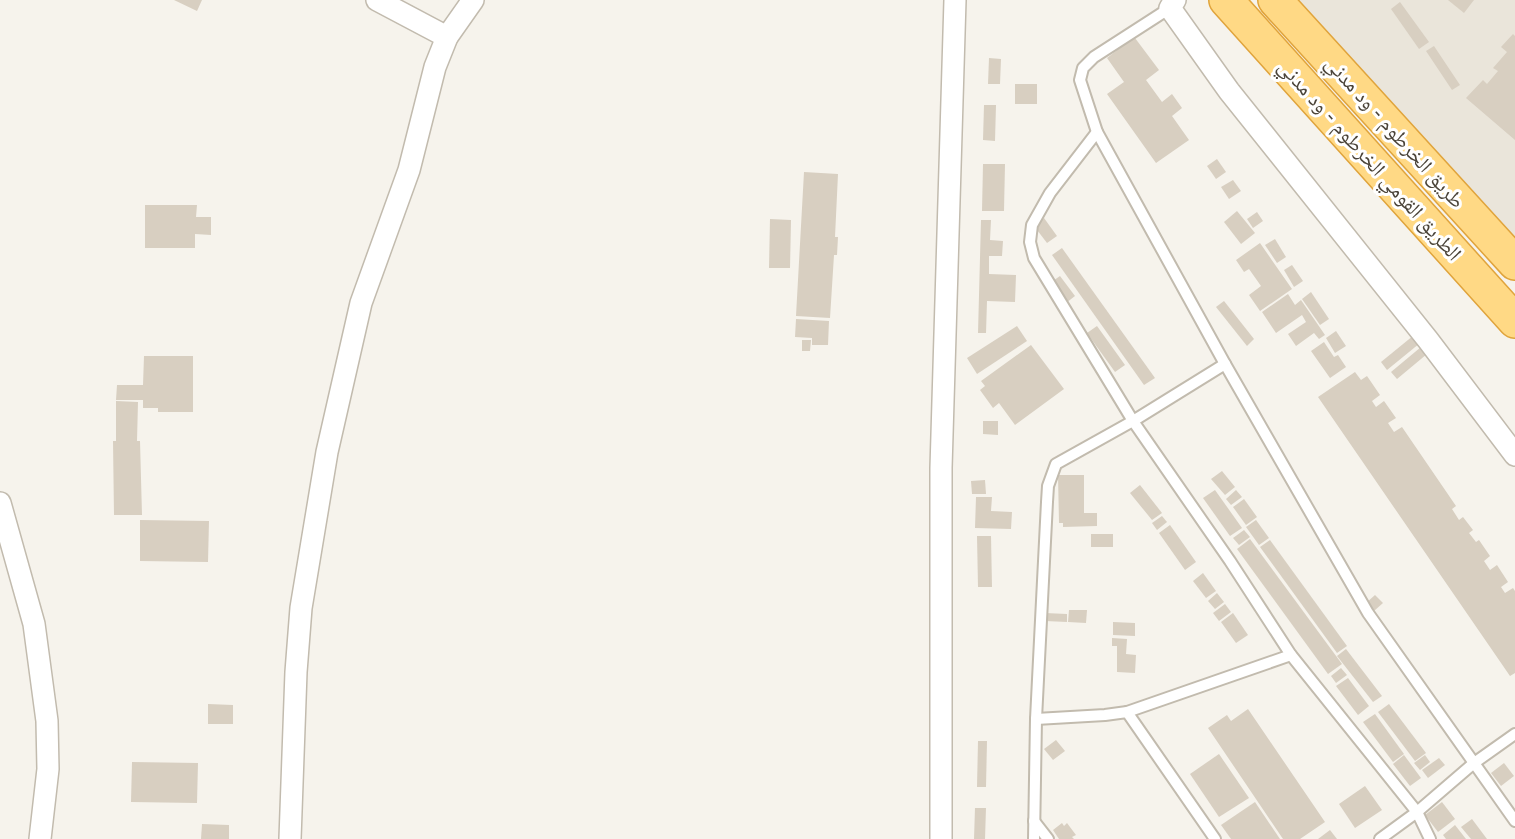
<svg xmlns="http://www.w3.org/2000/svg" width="1515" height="839" font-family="Lato,'Noto Naskh Arabic',sans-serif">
  <rect width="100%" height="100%" fill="#f6f3ec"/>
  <!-- residential -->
  <polygon fill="#eae5da" points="1295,0 1515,0 1515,244"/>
  <!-- building -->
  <g fill="#d8cfc1">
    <polygon points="174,0 202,0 197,11"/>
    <polygon points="1448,0 1474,0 1464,13"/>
    <polygon points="1400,2 1429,42 1419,49 1391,9"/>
    <polygon points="1132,34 1159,70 1146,80 1162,102 1172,94 1182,108 1172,116 1189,140 1156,163 1107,94 1124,82 1107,58 1121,47 1119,43"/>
    <polygon points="1513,34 1515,36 1515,140 1466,98 1483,80 1487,84 1498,71 1493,68 1507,52 1501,47"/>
    <polygon points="1434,46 1460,85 1452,90 1426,51"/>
    <polygon points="989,58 1001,59 1000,84 988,84"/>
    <rect x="1015" y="84" width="22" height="20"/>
    <polygon points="984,105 996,105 995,141 983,140"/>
    <polygon points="1217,159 1226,172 1216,179 1207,166"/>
    <polygon points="983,164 1005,164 1004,211 982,211"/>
    <polygon points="804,172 838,174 835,237 838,237 837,255 834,255 830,318 796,316"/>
    <polygon points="1233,180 1241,191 1229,199 1221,187"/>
    <polygon points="145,205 197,205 196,217 211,217 211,235 195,234 195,248 145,248"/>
    <polygon points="1237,211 1255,233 1241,244 1224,222"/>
    <polygon points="1257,212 1263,221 1253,228 1247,219"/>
    <polygon points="1044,218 1057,236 1047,243 1034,226"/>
    <polygon points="770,219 791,220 790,268 769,268"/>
    <polygon points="981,220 991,220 990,240 1003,241 1002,256 989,256 989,274 1016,275 1015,302 987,301 986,333 978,333"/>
    <polygon points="1275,239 1286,257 1277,263 1265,245"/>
    <polygon points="1260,243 1292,289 1260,311 1249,295 1261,286 1249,269 1244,272 1236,260"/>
    <polygon points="1062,248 1155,378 1144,385 1052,255"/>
    <polygon points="1292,265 1303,281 1294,287 1284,270"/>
    <polygon points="1060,276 1075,296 1066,303 1050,283"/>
    <polygon points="1311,292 1329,319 1320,325 1302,299"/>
    <polygon points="1288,294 1295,305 1301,300 1325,335 1319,339 1314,333 1296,346 1288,334 1306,322 1302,315 1276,333 1262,312"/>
    <polygon points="1224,301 1254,339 1247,346 1216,307"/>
    <polygon points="796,319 829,321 828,345 812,345 812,338 795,337"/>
    <polygon points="1017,326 1027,341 977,374 967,358"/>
    <polygon points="1097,326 1125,365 1115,372 1087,333"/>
    <polygon points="1336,331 1346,346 1335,353 1326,338"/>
    <polygon points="1419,331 1425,339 1387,370 1381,362"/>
    <polygon points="802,340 811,340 810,351 802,351"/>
    <polygon points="1324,342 1334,357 1338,355 1346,367 1330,378 1311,351"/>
    <polygon points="1427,342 1433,349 1397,379 1391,372"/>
    <polygon points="1031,345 1064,389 1015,425 999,403 993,408 980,390 985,386 981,381"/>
    <polygon points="144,356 193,356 193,412 158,412 158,408 143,408 143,400 116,400 117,385 143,385"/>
    <polygon points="1355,372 1361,380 1367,376 1380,395 1372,401 1376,407 1384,401 1396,418 1388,423 1394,432 1402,427 1456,506 1452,509 1459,520 1463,517 1473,530 1469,533 1476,542 1479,540 1490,556 1484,561 1490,570 1497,565 1508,582 1501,587 1505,593 1513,588 1515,591 1515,673 1510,676 1318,397"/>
    <polygon points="116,401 138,402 137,441 140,441 142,515 114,515 113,441 116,441"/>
    <polygon points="983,421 998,421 998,435 983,434"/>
    <polygon points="1222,471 1235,487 1225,495 1211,479"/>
    <polygon points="1058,475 1084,475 1084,513 1097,513 1097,526 1063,527 1063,523 1059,523"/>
    <polygon points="985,480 986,494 972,494 971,481"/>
    <polygon points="1140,485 1162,513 1152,520 1130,493"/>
    <polygon points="1215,490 1242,528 1230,536 1203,498"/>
    <polygon points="1236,490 1242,497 1231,505 1226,499"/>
    <polygon points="976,497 992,497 991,511 1012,512 1011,529 975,528"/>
    <polygon points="1244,499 1257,517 1246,525 1233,507"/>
    <polygon points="1162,516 1167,522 1157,530 1152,523"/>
    <polygon points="140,520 209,521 208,562 140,561"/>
    <polygon points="1256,520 1269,538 1259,545 1246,527"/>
    <polygon points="1170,525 1196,562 1185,570 1159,533"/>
    <polygon points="1244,530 1250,537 1239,545 1233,538"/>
    <rect x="1091" y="534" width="22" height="13"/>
    <polygon points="977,536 991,536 992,587 978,587"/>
    <polygon points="1250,539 1342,664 1328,674 1237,549"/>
    <polygon points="1270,540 1347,646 1337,653 1260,547"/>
    <polygon points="1203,573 1216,591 1206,598 1193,581"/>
    <polygon points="1217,593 1224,602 1215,609 1208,601"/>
    <polygon points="1375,595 1383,603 1374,611 1366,603"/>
    <polygon points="1225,604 1231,612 1219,621 1213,613"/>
    <polygon points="1069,610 1087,610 1086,623 1068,622"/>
    <polygon points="1045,613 1067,614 1067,622 1045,621"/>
    <polygon points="1233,613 1248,635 1236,643 1221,622"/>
    <polygon points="1113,622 1135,623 1135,636 1113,635"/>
    <polygon points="1112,638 1127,639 1126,654 1136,655 1135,673 1117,672 1117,646 1112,646"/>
    <polygon points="1346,649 1382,696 1373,702 1337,656"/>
    <polygon points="1341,668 1347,675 1336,683 1331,676"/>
    <polygon points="1348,678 1369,706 1358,715 1336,686"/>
    <polygon points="208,704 233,705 233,724 208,724"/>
    <polygon points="1389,704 1426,753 1415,761 1378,712"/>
    <polygon points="1248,709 1325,822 1300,839 1283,839 1208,728 1227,715 1231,721"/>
    <polygon points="1375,714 1404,754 1393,762 1363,722"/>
    <polygon points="1056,740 1065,751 1053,760 1044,749"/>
    <polygon points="978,741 987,741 986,787 977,787"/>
    <polygon points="1219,754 1249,798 1219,817 1190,774"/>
    <polygon points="1404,755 1421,778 1410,786 1393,764"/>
    <polygon points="1425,755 1430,762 1420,770 1414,763"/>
    <polygon points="1439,758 1445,765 1428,778 1422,770"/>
    <polygon points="132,762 198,763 197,803 131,802"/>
    <polygon points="1504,763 1514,776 1501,786 1491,773"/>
    <polygon points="1365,786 1382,810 1355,828 1339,804"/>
    <polygon points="1255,802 1280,839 1231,839 1221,825"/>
    <polygon points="1442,802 1455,819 1438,832 1425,815"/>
    <polygon points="975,808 986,808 985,839 974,839"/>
    <polygon points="1472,819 1487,839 1471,839 1461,827"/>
    <polygon points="1062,823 1064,826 1067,823 1076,835 1072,837 1074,839 1059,839 1053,830"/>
    <polygon points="202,824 229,825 229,839 201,839"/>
    <polygon points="1455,825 1466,839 1446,839 1443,835"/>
    <polygon points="1330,830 1337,839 1318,839"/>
  </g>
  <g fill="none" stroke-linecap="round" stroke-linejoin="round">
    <defs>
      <g id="service">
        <polyline points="1170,8 1094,57 1083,68 1080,80 1097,132 1225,364 1368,613 1515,821"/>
        <polyline points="1097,132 1050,193 1032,225 1030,242 1034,258 1133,421 1230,561 1291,655 1417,812 1430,839"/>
        <polyline points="1127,712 1215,839"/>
        <polyline points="1036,719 1105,715 1127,712 1291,655"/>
        <polyline points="1034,821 1048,839"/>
        <polyline points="1034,839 1036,719 1047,502 1048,486 1056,464 1133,421 1225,364"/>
        <polyline points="1380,839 1417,812 1474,763 1515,734"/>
      </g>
      <g id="minor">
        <polyline points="377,0 447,37"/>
        <polyline points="1175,0 1170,8 1229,91 1428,340 1515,455"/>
        <polyline points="0,503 34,624 47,721 48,769 40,839"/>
        <polyline points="290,839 296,672 301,608 327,452 361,303 409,170 435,67 447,37 473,0"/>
        <polyline points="941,839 941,468 955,0"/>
      </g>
      <g id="trunk">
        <polyline points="1226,0 1515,321"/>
        <polyline points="1275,0 1515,263"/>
      </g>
    </defs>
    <!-- service casing -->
    <use href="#service" stroke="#c2bbae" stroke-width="14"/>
    <!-- minor casing -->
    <use href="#minor" stroke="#c2bbae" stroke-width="24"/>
    <!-- trunk casing -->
    <use href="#trunk" stroke="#e0a43c" stroke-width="36"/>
    <!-- service -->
    <use href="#service" stroke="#fff" stroke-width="10"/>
    <!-- minor -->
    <use href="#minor" stroke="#fff" stroke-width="21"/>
    <!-- trunk -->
    <use href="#trunk" stroke="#ffd985" stroke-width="33"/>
  </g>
  <g text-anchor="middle" stroke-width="6" stroke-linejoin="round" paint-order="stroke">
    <!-- street labels -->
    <g font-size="21" fill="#4b4439" stroke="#fff">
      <text transform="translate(1395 132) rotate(48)" y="7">طريق الخرطوم - ود مدني</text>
      <text transform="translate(1370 160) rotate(48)" y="7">الطريق القومي الخرطوم - ود مدني</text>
    </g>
  </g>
</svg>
